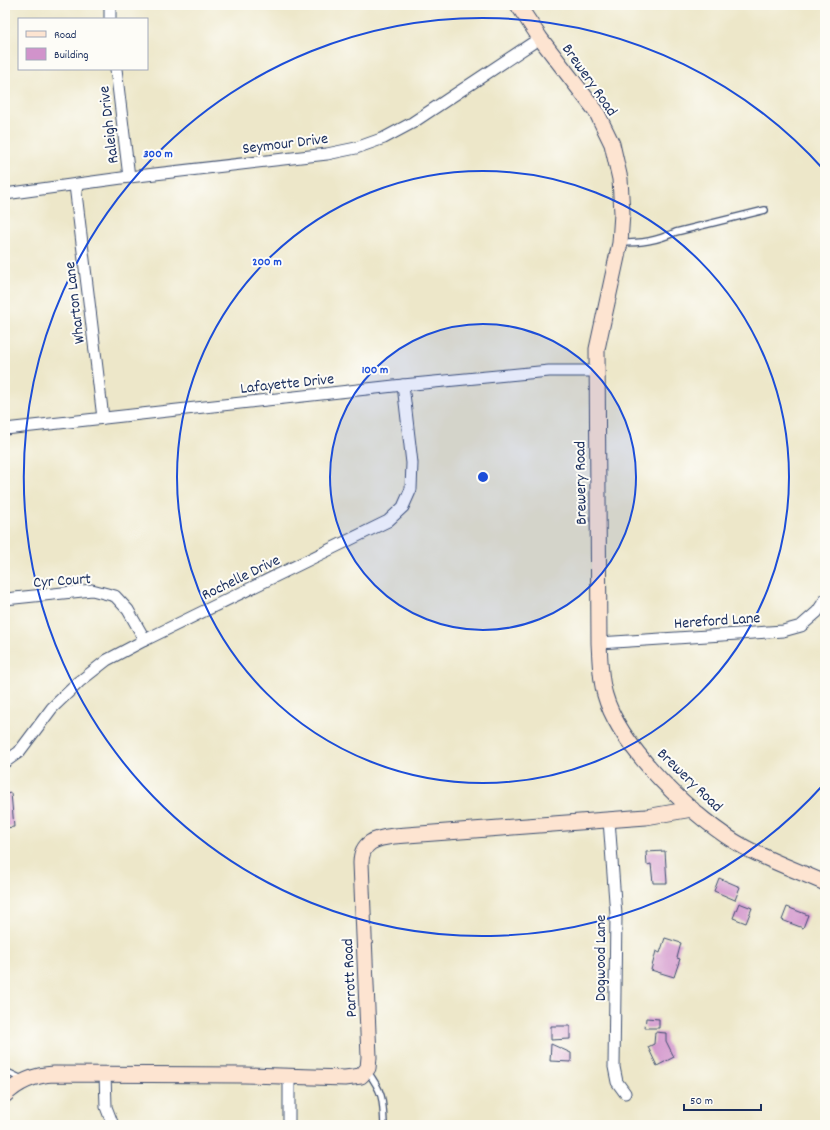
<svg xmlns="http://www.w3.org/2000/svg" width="830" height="1130" font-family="Dekko,sans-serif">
  <rect width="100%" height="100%" fill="#fdfcf7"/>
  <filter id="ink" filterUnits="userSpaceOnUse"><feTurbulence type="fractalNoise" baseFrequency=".025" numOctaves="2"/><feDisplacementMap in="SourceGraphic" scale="8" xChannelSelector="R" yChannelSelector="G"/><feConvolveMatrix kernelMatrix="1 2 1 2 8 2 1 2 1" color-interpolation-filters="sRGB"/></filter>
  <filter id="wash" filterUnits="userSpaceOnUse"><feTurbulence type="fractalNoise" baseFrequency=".012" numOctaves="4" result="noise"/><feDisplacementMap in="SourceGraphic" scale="16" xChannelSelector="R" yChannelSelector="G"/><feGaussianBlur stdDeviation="0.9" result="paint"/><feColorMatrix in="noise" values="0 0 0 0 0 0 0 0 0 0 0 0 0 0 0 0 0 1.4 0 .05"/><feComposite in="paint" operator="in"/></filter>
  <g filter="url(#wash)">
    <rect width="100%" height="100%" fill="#ede7c9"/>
    <g id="blocks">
      <!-- building -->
      <g fill="#d193cb">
        <polygon points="11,793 14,827 5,828 5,794"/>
        <polygon points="665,851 667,883 653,883 651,864 647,865 646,852"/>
        <polygon points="719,878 740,887 735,900 714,891"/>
        <polygon points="739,903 752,908 746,923 733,918"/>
        <polygon points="787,907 808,915 803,928 782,920"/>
        <polygon points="665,938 681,943 677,958 680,959 674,977 651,970 656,951 660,953"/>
        <polygon points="646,1018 659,1019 659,1028 645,1028"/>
        <polygon points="551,1026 570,1026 570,1039 551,1040"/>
        <polygon points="655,1032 666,1033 666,1041 674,1057 657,1066 648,1047 654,1044"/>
        <polygon points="551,1044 571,1053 571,1062 550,1061"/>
      </g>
    </g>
  </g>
  <g filter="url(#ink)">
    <use href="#blocks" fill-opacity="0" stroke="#3a4b6e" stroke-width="1"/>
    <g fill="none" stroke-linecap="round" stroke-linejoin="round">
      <defs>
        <g id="lane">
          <path d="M620 243C642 243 656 241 676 232L765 210"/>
          <polyline points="5,1071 22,1079"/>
          <path d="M367 1071C383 1092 383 1099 384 1125"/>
        </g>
        <g id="street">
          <polyline points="110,5 110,19"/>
          <polyline points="116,69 129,177"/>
          <polyline points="75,185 103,418"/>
          <polyline points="5,194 129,177 327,154 356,148 384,138 412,123 540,38"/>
          <polyline points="5,429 403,385 549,371 596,371"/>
          <polyline points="5,599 92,590 115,596 128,610 145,640"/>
          <polyline points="599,643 783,631 801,626 817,612 825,600"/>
          <polyline points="5,762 19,752 52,708 79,682 107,660 145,640 388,521 403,507 411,489 412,463 403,385"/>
          <polyline points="609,820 616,915 614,1067 617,1082 625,1093"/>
          <polyline points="105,1074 106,1107 113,1125"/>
          <polyline points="289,1125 289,1076"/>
        </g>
        <g id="secondary">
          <path d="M518 5 540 38 596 111 612 144 620 179 622 213 620 243 597 349 599 643C600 660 600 678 605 695 620 748 696 821 744 847 770 861 798 871 825 883"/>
          <path d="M5 1095C19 1081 35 1075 54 1074L245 1075 345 1078 361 1076 368 1068 369 1057 361 863C361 842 376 838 394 836L646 817 692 809"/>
        </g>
      </defs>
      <!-- lane casing -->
      <use href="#lane" stroke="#3a4b6e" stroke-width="8"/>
      <!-- street casing -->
      <use href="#street" stroke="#3a4b6e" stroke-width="13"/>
      <!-- secondary casing -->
      <use href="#secondary" stroke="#3a4b6e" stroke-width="17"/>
      <!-- lane -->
      <use href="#lane" stroke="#fff" stroke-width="5.5"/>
      <!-- street -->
      <use href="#street" stroke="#fff" stroke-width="11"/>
      <!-- secondary -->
      <use href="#secondary" stroke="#fde4d1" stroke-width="15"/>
    </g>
  </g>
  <!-- distance rings -->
  <circle cx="483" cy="477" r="153" fill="#1d4ed8" fill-opacity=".12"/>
  <g fill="none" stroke="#1d4ed8" stroke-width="2">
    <circle cx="483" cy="477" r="153"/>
    <circle cx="483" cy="477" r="306"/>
    <path d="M824 784A459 459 0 1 1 824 170"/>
  </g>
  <g text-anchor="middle" stroke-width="4" stroke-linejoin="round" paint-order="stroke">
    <!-- street labels -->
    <g font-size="16" fill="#1b2f5e" stroke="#fdfcf7">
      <text transform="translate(591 79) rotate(55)" y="6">Brewery Road</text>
      <text transform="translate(107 125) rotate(-97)" y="6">Raleigh Drive</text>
      <text transform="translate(285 142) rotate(-7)" y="6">Seymour Drive</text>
      <text transform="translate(73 303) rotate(-97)" y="6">Wharton Lane</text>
      <text transform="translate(287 382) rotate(-6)" y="6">Lafayette Drive</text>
      <text transform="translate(579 483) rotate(-91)" y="6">Brewery Road</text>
      <text transform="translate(240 576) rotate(-26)" y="6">Rochelle Drive</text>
      <text transform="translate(62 579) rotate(-4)" y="6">Cyr Court</text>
      <text transform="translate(717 619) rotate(-4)" y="6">Hereford Lane</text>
      <text transform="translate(691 779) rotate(44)" y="6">Brewery Road</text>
      <text transform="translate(599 958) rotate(-90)" y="6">Dogwood Lane</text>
      <text transform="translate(348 978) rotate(-93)" y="6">Parrott Road</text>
    </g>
  </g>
  <circle cx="483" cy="477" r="6" fill="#1d4ed8" stroke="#fdfcf7" stroke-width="2"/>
  <g font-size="12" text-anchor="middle" font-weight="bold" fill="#1d4ed8" stroke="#fdfcf7" stroke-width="4" stroke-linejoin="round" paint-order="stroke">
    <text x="158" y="157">300 m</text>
    <text x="267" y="265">200 m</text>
    <text x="375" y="373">100 m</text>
  </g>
  <!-- margin -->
  <rect width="830" height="1130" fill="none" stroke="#fdfcf7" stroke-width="20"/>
  <!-- legend -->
  <rect x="18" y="18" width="130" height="52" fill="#fdfcf7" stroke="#a3aaba"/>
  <rect x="26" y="31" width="20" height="6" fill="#fde4d1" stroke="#a3aaba"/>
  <text x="54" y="38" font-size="12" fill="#1b2f5e">Road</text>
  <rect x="26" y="48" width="20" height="12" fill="#d193cb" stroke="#a3aaba"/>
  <text x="54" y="58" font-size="12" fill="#1b2f5e">Building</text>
  <!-- scale -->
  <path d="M684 1104v6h77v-6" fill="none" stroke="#1b2f5e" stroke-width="2"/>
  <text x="690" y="1104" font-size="12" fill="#1b2f5e" stroke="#fdfcf7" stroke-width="3" paint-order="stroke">50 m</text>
</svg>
